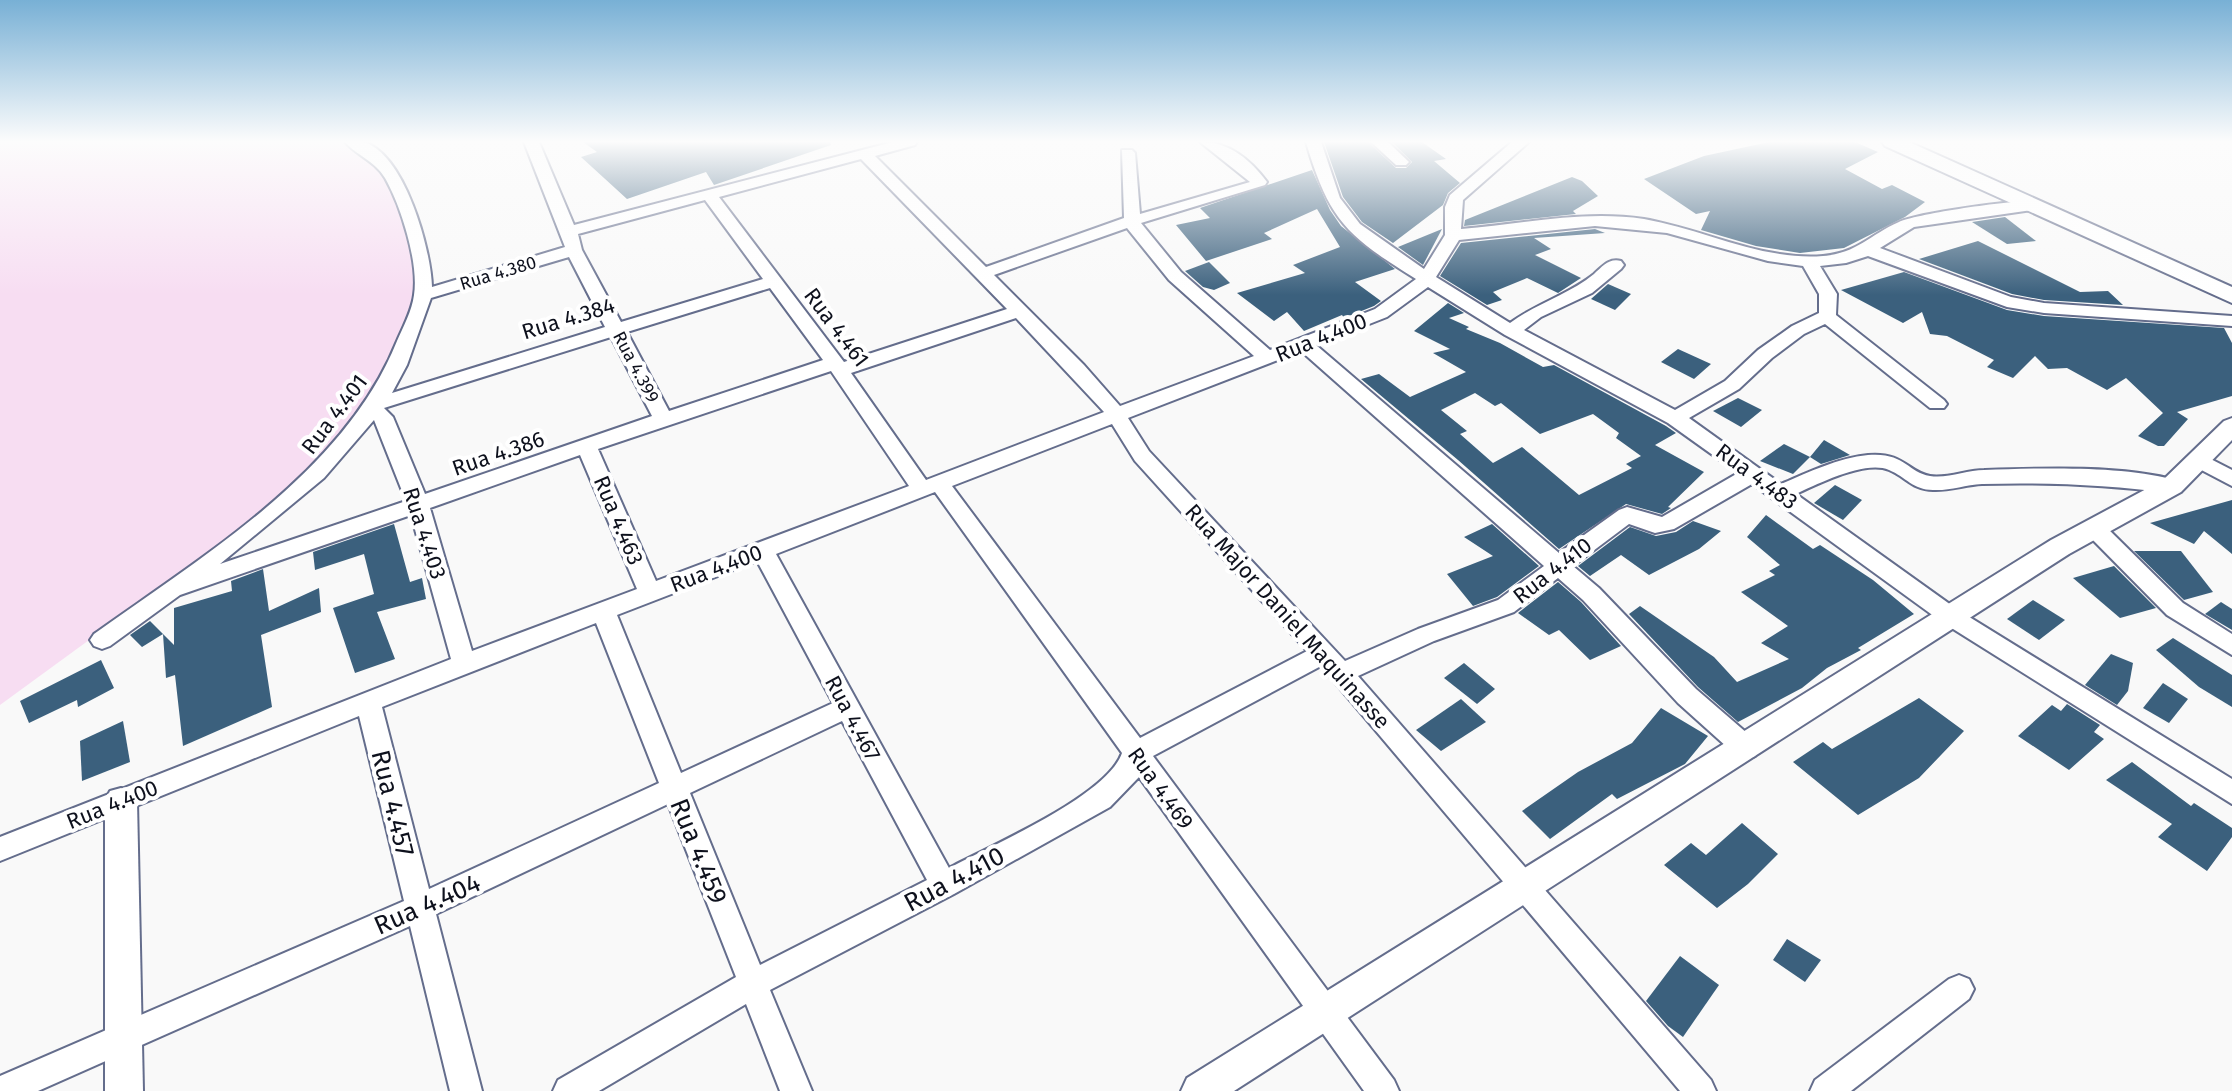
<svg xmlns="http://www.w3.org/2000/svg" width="2232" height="1091" font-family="'Fira Sans',sans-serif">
  <rect width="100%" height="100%" fill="#f9f9f9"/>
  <!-- green -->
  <polygon fill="#f7ddf2" points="0,142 345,142 376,155 407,214 423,286 395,368 322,470 0,705"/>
  <!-- building -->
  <g fill="#3b607d" fill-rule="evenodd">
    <polygon points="583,142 830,142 831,145 714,185 706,172 627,199 581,157 597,152"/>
    <polygon points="1324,142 1368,142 1396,168 1406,168 1412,162 1392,142 1422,142 1446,159 1434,161 1460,183 1448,193 1443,205 1393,243 1362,222 1343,197"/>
    <polygon points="1769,142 1855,142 1878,152 1845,169 1882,189 1892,185 1925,202 1905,217 1844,248 1800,253 1756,246 1701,230 1710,211 1696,214 1644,179 1704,156"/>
    <polygon points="1312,170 1330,210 1341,226 1395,269 1355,282 1381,301 1374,306 1344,318 1342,315 1304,331 1287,312 1274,321 1237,293 1305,273 1293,265 1340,247 1317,209 1264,233 1272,239 1206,261 1176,225 1210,218 1200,208"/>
    <polygon points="1572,177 1582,181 1598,196 1573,211 1576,214 1464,226 1465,220"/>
    <polygon points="2005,217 2036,241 2007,244 1972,222"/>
    <polygon points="1442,229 1423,265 1398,247"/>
    <polygon points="1595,229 1605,233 1534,238 1551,249 1535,255 1581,278 1558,293 1527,278 1493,292 1502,300 1487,305 1440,276 1461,243"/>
    <polygon points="1978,241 2080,292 2108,291 2123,305 2044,300 2012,294 1919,259"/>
    <polygon points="1209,262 1230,283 1214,290 1203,287 1185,271"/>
    <polygon points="1904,272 2007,310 2044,316 2224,328 2232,343 2232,396 2177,412 2188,419 2164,446 2158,446 2138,436 2163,413 2126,378 2107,390 2067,368 2048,369 2035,356 2013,378 1987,367 1994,360 1947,336 1930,334 1922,312 1903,323 1841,290"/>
    <polygon points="1608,284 1631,294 1615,310 1591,299"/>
    <path d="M1448 303 1464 313 1449 318 1469 327 1466 329 1500 343 1543 367 1554 365 1666 426 1676 433 1655 445 1704 472 1668 507 1671 508 1662 514 1626 504 1559 549 1458 460 1361 379 1379 374 1410 397 1466 372 1433 353 1450 349 1414 331ZM1475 393 1495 406 1501 403 1540 434 1593 414 1619 433 1616 438 1641 456 1626 464 1632 468 1579 495 1522 447 1493 463 1460 434 1467 431 1441 410Z"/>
    <polygon points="1678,349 1711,364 1694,379 1661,362"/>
    <polygon points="1738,398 1762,410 1741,427 1713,411"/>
    <polygon points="1824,440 1850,455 1821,464 1810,457"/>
    <polygon points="1784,444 1810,457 1793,474 1760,461"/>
    <polygon points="1835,485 1862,500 1843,520 1814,503"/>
    <polygon points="2232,500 2232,554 2204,531 2194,544 2150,523"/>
    <polygon points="1766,515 1813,549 1820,545 1873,580 1914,614 1858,648 1861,650 1827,668 1802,688 1738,722 1698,687 1629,614 1640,606 1714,657 1737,682 1789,659 1761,643 1788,626 1741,592 1775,575 1769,571 1780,565 1747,537"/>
    <polygon points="1693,521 1721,531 1699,549 1649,575 1621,555 1590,576 1578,566 1630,527 1656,536 1676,532"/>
    <polygon points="394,524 410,582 422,578 426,599 377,612 395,659 355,673 333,608 374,594 364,554 315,570 313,552"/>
    <polygon points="1492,524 1539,566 1497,597 1473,606 1447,574 1493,556 1464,537"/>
    <polygon points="2134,551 2181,551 2213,592 2184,600"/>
    <polygon points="2114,566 2156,608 2120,618 2073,578"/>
    <polygon points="263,569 269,611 319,588 321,612 261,635 272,707 183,746 175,675 166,678 163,634 142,647 130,635 150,621 174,645 174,608 232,591 231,581"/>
    <polygon points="1558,582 1581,602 1621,646 1590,660 1559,630 1549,635 1518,613"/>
    <polygon points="2033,600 2065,620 2039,640 2007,619"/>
    <polygon points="2221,602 2232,609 2232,630 2205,614"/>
    <polygon points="2173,638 2232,675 2232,707 2199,687 2156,650"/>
    <polygon points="2111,654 2133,663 2128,691 2117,705 2085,685"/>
    <polygon points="101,660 114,688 78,707 77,700 29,723 20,701"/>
    <polygon points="1464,663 1495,689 1477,704 1444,678"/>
    <polygon points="2163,683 2188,699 2169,723 2143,708"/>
    <polygon points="1919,698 1964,731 1919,778 1858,815 1793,762 1823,742 1832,749"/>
    <polygon points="1461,699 1486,722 1441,751 1416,730"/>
    <polygon points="2067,704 2100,725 2094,732 2104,739 2069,770 2018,736 2052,705 2061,711"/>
    <polygon points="1661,708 1708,736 1685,764 1617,799 1612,794 1550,839 1522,811 1578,772 1632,743"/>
    <polygon points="123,721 130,762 82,781 80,741"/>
    <polygon points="2132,762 2191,806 2194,803 2232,828 2232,837 2207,871 2158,837 2172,824 2106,780"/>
    <polygon points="1742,823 1778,854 1748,884 1717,908 1664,865 1691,843 1706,855"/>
    <polygon points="1787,939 1821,960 1805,982 1773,960"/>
    <polygon points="1680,956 1719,985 1683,1037 1668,1026 1646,1001"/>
  </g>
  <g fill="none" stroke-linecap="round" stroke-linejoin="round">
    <defs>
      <g id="minor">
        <path d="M345 142C350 142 358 141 364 142 405 155 431 249 432 287L565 247 524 142H539L574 225 893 142H917L915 145 875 156 986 267 1124 218 1122 150H1132L1135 153 1140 214 1250 182 1200 142C1228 141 1251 160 1267 182L1265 185 1141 223 1181 272 1270 350 1375 309 1416 279C1347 236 1329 221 1306 142H1321L1340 198 1360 224 1424 269 1445 235V207L1450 195 1512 142H1529L1463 200 1461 229C1522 224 1583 210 1644 219 1703 229 1762 261 1823 256 1858 253 1869 235 1899 222 1916 214 2022 198 2038 202L2040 205 2032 210 1914 227 1880 248 2011 297 2044 303 2232 316V326L2044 313 2007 307 1868 256 1846 263 1820 266 1837 294 1836 315 1944 400 1947 404 1944 408H1930L1825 324 1804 334 1772 358 1739 389 1689 418 1781 484C1809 472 1838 458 1868 455 1905 452 1907 472 1930 476 1947 479 1967 470 1984 470 2042 468 2125 465 2179 481L2182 486 2179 491 2172 493C2109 485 2045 482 1982 484 1965 485 1949 491 1933 490 1913 490 1906 477 1889 470 1865 460 1818 484 1796 494L1958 610 2232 779V804L1942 622 1752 484 1674 529 1655 533 1629 524 1573 566 1599 588 1696 689 1755 740 1759 748 1755 756 1746 759 1737 756 1678 703 1583 600 1558 578 1514 612 1434 641 1358 676 1711 1080 1716 1091H1680L1321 666 1153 756 1394 1080 1399 1091H1364L1139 777 1110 807 954 894 770 990 812 1091H780L746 1004 599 1091H553L558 1080 736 977 668 804 436 914 482 1091H450L410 926 38 1091H0V1076L404 901 359 716 0 861V837L451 659 411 515 180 595 110 646 102 649 94 646 90 640 94 634C203 556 345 471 397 341 403 327 412 311 414 295 419 263 401 206 385 178 375 161 356 155 345 142ZM861 159 1007 309 844 362 719 197ZM705 200 763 279 621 322 582 250 578 234ZM1595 226 1667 233 1768 261 1803 266 1819 294V313L1792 326 1758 350 1725 381 1675 410 1524 330 1541 317 1592 293 1621 269 1624 265 1621 261C1609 258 1603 266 1594 274 1568 295 1537 303 1510 323L1436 277 1459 240ZM1127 228 1169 280 1254 356 1120 406 1084 365 994 275ZM569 257 605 327 392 393 407 365 431 298ZM1428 287 1505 335 1668 423 1738 473 1662 517 1627 507 1619 510 1559 553 1316 345 1387 317ZM770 288 823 360 669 411 627 332ZM1016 318 1104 412 926 480 851 373ZM611 337 652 416 425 494 393 417 384 408ZM1301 351 1544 566 1498 600 1418 629 1345 661 1149 451 1128 418ZM831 371 909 486 656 581 598 449ZM374 420 406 501 220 564 324 478ZM1112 424 1135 461 1307 651 1140 738 952 486ZM580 455 637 589 472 651 430 508ZM935 492 1122 753C1107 796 992 845 949 868L776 554ZM757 561 833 703 681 773 617 615ZM596 623 659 783 429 889 382 707ZM842 721 927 880 760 965 690 793Z"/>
        <polygon points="1371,142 1388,142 1409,162 1406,165 1396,165"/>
        <polygon points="2197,452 2232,470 2232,486 2190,464 2187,459"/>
        <polygon points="2095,521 2103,524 2183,603 2232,634 2232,655 2167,615 2087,534 2084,529 2087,524"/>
        <polygon points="1959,975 1969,979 1974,989 1969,999 1851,1091 1810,1091 1815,1080 1949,979"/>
      </g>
      <g id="tertiary">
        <polygon points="2232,418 2232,440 2181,492 2069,554 1234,1091 1181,1091 1187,1078 2051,540 2163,480 2224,421"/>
        <polygon points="121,788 132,791 137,801 143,1091 105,1091 105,801 110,791"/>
      </g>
      <polygon id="secondary" points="1882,142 1909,142 2232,287 2232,303 1885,146"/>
    </defs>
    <!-- minor casing -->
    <use href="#minor" stroke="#646d8c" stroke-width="4"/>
    <!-- tertiary casing -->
    <use href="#tertiary" stroke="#646d8c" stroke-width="4"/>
    <!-- secondary casing -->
    <use href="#secondary" stroke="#646d8c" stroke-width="4"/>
    <!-- minor -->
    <use href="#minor" fill="#fff" fill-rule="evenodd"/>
    <!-- tertiary -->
    <use href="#tertiary" fill="#fff" fill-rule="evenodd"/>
    <!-- secondary -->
    <use href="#secondary" fill="#fff" fill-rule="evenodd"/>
  </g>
  <!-- sky -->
  <linearGradient id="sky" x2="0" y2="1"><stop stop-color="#78b0d5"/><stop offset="0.48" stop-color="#fcfcfc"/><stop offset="1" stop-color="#fcfcfc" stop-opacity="0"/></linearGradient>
  <rect width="2232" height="295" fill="url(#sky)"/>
  <g text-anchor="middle" stroke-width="8" stroke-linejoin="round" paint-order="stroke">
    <!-- far-street labels -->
    <g font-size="18" fill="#0e111d" stroke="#fff">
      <text transform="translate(498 273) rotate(-17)" y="6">Rua 4.380</text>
      <text transform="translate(636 367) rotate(62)" y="6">Rua 4.399</text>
    </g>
    <!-- street labels -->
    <g font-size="22" fill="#0e111d" stroke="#fff">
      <text transform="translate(568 318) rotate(-17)" y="8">Rua 4.384</text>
      <text transform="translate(837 327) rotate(53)" y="8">Rua 4.461</text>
      <text transform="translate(1321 337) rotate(-22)" y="8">Rua 4.400</text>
      <text transform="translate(334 414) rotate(-53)" y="8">Rua 4.401</text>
      <text transform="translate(498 453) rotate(-19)" y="8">Rua 4.386</text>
      <text transform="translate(1757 476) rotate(36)" y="8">Rua 4.483</text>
      <text transform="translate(619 520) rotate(67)" y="8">Rua 4.463</text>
      <text transform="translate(425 533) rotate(72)" y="8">Rua 4.403</text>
      <text transform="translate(716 568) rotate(-21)" y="8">Rua 4.400</text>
      <text transform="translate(1552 570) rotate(-38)" y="8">Rua 4.410</text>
      <text transform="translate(1288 616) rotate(48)" y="8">Rua Major Daniel Maquinasse</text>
      <text transform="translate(853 718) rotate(62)" y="8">Rua 4.467</text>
      <text transform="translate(1161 788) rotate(54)" y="8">Rua 4.469</text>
      <text transform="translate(112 804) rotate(-22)" y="8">Rua 4.400</text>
    </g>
    <!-- near-street labels -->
    <g font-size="26" fill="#0e111d" stroke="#fff">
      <text transform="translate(393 803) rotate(76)" y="9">Rua 4.457</text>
      <text transform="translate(699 851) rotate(68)" y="9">Rua 4.459</text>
      <text transform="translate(954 879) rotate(-28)" y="9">Rua 4.410</text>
      <text transform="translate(427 904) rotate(-24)" y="9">Rua 4.404</text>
    </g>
  </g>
</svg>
